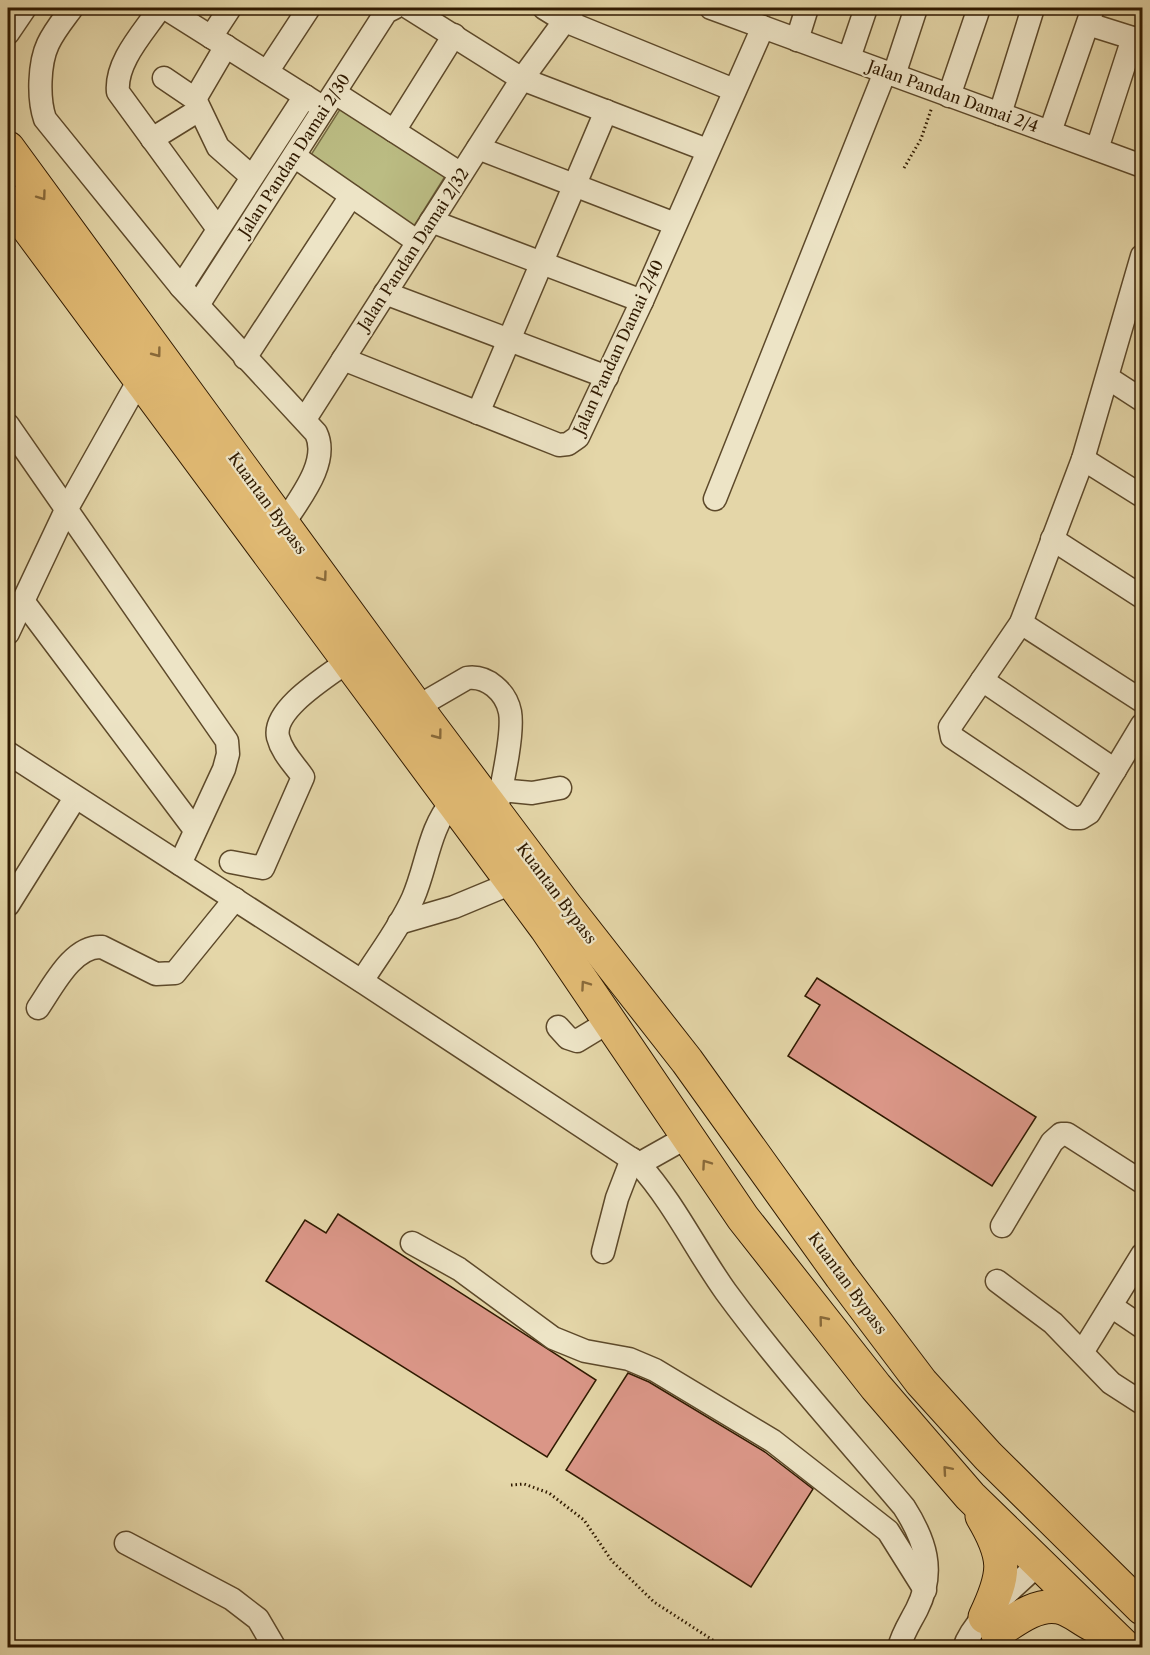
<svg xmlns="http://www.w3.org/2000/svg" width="1150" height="1655" font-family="'Libre Caslon Text',serif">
  <rect width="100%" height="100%" fill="#e4d6a8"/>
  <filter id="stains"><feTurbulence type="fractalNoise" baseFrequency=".00333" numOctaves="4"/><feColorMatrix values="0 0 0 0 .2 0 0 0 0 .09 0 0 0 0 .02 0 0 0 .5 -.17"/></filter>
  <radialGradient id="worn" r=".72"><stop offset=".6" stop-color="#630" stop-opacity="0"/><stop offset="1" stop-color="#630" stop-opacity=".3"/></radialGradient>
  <!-- green -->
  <polygon fill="#bbbc83" stroke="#766b42" stroke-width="1.5" points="344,103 449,170 414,226 309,158"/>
  <!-- building -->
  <g fill="#da9687" stroke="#301a00" stroke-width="1.5">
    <polygon points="817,978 1036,1117 992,1186 788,1056 820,1005 805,996"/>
    <polygon points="338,1214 596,1380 547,1457 266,1281 305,1220 326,1233"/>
    <polygon points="628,1373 649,1382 765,1452 813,1489 751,1587 566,1470"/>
  </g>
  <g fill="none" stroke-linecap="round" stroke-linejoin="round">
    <defs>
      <g id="minor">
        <path d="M72 8C64 19 54 31 48 44 39 63 38 99 45 119L181 287 316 433C330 462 299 499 284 523"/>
        <path d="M160 8C144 32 115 62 118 92L218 229"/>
        <polyline points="165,8 316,103"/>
        <polyline points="409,8 522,79 707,150"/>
        <polyline points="544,8 565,21 734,90"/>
        <polyline points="711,8 1142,166"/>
        <polyline points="1088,24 1142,41"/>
        <polyline points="8,33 25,8"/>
        <polyline points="211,37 230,8"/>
        <polyline points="797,40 807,8"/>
        <polyline points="849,58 866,8"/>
        <polyline points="267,72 309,8"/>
        <polyline points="894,75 916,8"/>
        <polyline points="164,78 195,99 226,46"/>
        <polyline points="335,93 461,174"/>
        <polyline points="949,96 979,8"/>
        <polyline points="195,99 218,147 252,177"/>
        <polyline points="1000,114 1033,8"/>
        <polyline points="394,131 454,35"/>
        <polyline points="1050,132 1093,8"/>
        <polyline points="152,139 199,110"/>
        <polyline points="478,148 675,224"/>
        <polyline points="1097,149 1133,38"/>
        <polyline points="294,156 418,242"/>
        <polyline points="431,221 642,301"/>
        <polyline points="1142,256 1083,459 1021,623 950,727 952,737 1073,818 1081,818 1089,813 1142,725"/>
        <polyline points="181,287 305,96"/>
        <polyline points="385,293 607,377"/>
        <polyline points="198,305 386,12 394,8"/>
        <polyline points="245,358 351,196"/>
        <polyline points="343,359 559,445 568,444 578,437 642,301 763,27"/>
        <polyline points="1108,378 1142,400"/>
        <polyline points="478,413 606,111"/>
        <polyline points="305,419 522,79 574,8"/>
        <polyline points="8,425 227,741 228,754 224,769 180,864"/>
        <polyline points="1083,459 1142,496"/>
        <polyline points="715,499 885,72"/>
        <polyline points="1052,539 1142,597"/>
        <polyline points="23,601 195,830"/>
        <polyline points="1021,623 1142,701"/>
        <polyline points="8,633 66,510 139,380"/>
        <polyline points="982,680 1115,770"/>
        <path d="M417 707 467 678C487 675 506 692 510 712 514 735 501 789 496 813"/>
        <polyline points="8,753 366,984 639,1164 687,1137"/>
        <polyline points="500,790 532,793 560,788"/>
        <path d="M231 862 263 868 303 777C294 764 282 753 278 737 272 709 328 676 348 661"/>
        <polyline points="8,905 75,798"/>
        <polyline points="399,923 454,907 512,883"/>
        <path d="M362 981C379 954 400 927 413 898 427 866 429 828 452 802"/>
        <path d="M38 1008C53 986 73 945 102 947L156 974 175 973 235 899"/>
        <polyline points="558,1027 568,1038 577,1041 610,1021"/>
        <path d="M639 1164C674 1203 696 1250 726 1292 781 1367 844 1436 904 1507 925 1540 936 1571 917 1609 911 1621 902 1634 899 1648"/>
        <polyline points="1002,1226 1052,1142 1061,1134 1067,1134 1142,1182"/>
        <polyline points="412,1243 459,1269 553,1338 585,1351 629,1359 655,1370 773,1441 888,1531 925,1590"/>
        <polyline points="603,1252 617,1198 632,1159"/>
        <polyline points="997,1281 1053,1323 1111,1383 1142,1403"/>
        <polyline points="1111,1306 1142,1327"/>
        <polyline points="1083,1351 1142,1255"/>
        <polyline points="126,1543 232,1599 258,1619 275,1648"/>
        <path d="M964 1648C973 1618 1018 1585 1040 1562"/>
      </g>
      <g id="highway">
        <polyline points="8,148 429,724 564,904 687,1061 841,1276 921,1382 988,1456 1142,1608"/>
        <polyline points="8,201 546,928 743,1218 876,1387 970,1496 1126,1648"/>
        <path d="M982 1516C1007 1558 1006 1573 985 1617"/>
        <path d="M997 1632C1014 1621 1036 1603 1058 1607 1071 1609 1082 1620 1093 1625"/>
      </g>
    </defs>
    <!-- minor casing -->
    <use href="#minor" stroke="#5d492a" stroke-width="25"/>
    <!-- highway casing -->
    <use href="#highway" stroke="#301a00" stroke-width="35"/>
    <!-- path -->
    <g stroke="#301a00" stroke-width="3" stroke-dasharray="1.5 3" stroke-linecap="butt">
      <polyline points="904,168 921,139 932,107"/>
      <polyline points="511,1485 524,1484 549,1493 584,1520 612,1561 654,1602 725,1648"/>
    </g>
    <!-- minor -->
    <use href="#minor" stroke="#ede4c6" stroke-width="22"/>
    <!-- highway -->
    <use href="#highway" stroke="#e2bb74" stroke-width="33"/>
  </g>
  <!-- one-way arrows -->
  <defs><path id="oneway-chevron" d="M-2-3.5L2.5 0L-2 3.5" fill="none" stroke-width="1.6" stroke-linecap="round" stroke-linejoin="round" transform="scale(1.5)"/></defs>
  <g stroke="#896a3a">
    <use href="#oneway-chevron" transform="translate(42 196) rotate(54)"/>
    <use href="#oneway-chevron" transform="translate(157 353) rotate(53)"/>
    <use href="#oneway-chevron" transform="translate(323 577) rotate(54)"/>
    <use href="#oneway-chevron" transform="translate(438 735) rotate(53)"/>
    <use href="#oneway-chevron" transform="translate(585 985) rotate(-125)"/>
    <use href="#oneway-chevron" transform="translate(706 1164) rotate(-125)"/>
    <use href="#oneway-chevron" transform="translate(823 1320) rotate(-129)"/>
    <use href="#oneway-chevron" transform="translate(947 1470) rotate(-131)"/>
  </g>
  <g text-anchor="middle" stroke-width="4.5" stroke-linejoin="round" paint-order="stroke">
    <!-- street labels -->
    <g font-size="16" fill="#301a00" stroke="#ede4c6">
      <text transform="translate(953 96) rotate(20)" y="6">Jalan Pandan Damai 2/4</text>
      <text transform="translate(294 155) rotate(-57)" y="6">Jalan Pandan Damai 2/30</text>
      <text transform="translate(413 249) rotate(-57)" y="6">Jalan Pandan Damai 2/32</text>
      <text transform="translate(618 347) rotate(-65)" y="6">Jalan Pandan Damai 2/40</text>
      <text transform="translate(268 503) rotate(54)" y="6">Kuantan Bypass</text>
      <text transform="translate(557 893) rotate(53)" y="6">Kuantan Bypass</text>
      <text transform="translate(848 1283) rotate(54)" y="6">Kuantan Bypass</text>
    </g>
  </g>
  <!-- margin -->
  <rect width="1150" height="1655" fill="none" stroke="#e4d6a8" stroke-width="30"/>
  <rect x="9" y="9" width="1132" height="1637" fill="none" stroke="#301a00" stroke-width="3"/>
  <rect x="15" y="15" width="1120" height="1625" fill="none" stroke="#301a00" stroke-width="1.5"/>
  <rect width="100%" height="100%" filter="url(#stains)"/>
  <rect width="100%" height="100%" fill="url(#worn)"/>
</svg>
